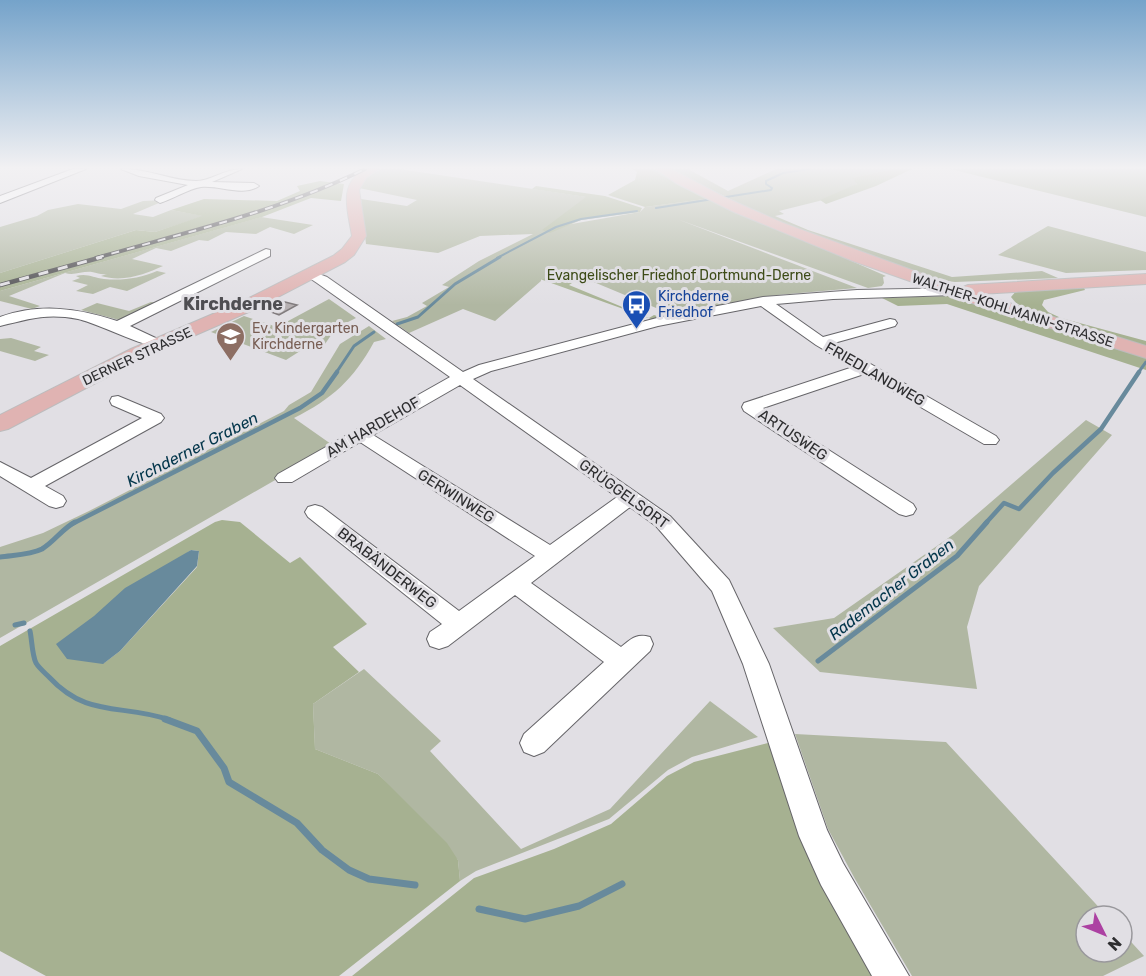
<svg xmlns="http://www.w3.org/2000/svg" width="1146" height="976" font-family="Rubik,sans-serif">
  <rect width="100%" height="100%" fill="#e1dfe4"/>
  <!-- green -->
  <g fill="#b0b7a2">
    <polygon points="381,169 399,169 587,197 566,225 640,212 645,207 704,199 650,169 654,169 707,198 886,276 883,277 884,283 882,286 868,288 677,219 857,288 777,295 673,315 572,273 541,279 541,281 495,321 463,309 409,333 392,321 407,317 427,306 422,303 449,287 442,285 479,261 533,234 480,236 438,253 366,244 361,199 407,206 417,200 359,188 358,182"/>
    <polygon points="669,169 688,169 728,191 776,169 892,169 853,178 857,184 852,188 819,201 779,211 784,214 775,216 808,230 952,277 1042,271 1058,278 955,282 932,279 775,221"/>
    <polygon points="950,169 1146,169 1146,217"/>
    <polygon points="166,200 133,214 153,217 171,210 204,216 155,232 136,230 0,273 0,227 37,216 48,210 78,204 121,209 143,201"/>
    <path d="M261 217 313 225 294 234 270 227 256 234 226 232 208 241 199 240 171 251 156 248 132 259 163 266C147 273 125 283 101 276L107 274C101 275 98 273 92 272 82 271 74 276 65 273L9 296 40 306 32 309 0 301V291Z"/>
    <polygon points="1048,226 1146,252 1146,270 1066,273 998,255"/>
    <path d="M157 271 166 273 127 291 110 287 93 294 76 291 88 285 72 281 80 278 76 276C88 273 93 278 104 279 123 281 140 278 157 271Z"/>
    <polygon points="329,299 356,318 336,328 325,344 308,346 286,360 211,332 244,316 277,327"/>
    <polygon points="151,302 159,303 123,321 81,310 97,303 129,311"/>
    <path d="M369 326 386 339 374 342C353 380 332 399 294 418L331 444 321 449 324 452 0 638V547L43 533 89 511 284 411 289 405 311 392 340 344Z"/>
    <polygon points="11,338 41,347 34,351 49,355 35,361 0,351 0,339"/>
    <polygon points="1086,420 1112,435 979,586 967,627 977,689 820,672 773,628 834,618 954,534"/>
    <polygon points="364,669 441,741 430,751 521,849 610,809 710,701 758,737 692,757 668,770 609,819 476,871 460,881 458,860 378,774 315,749 313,704"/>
    <polygon points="795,734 946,742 1107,916 1086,916 1086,952 1122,952 1122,932 1144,956 1103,976 912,976 855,879 828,829"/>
  </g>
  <!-- forest -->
  <g fill="#a6b191" fill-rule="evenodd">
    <polygon points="633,169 650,169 705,199 645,207 608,195 635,180 637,172"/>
    <polygon points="892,169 912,169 876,186 826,204 820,200 857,184 852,178"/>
    <polygon points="320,181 344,184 341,201 311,198 262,217 0,291 0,273 136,230 155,232 202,216 171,210 204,199 277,201 300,191 297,186"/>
    <polygon points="536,186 605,196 642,208 640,212 581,220 550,233 542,230 586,197 532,189"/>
    <polygon points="560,275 562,278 572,283 569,285 649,318 654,315 660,317 654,320 540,279"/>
    <polygon points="1083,286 1085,290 1044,300 1042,305 1048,312 1061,318 1146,341 1146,370 947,304 898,306 882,298 948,296 1022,319 1031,311 1016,303 1011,297 1017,290"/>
    <path d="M222 520 240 522 290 563 300 557 367 624 333 647 359 672 313 704 315 749 378 774 447 843 458 860 460 881 339 976H46L0 951V646L215 522ZM191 550 199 551 197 567 120 651 104 663 57 644Z"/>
    <polygon points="768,743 813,869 882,976 352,976 474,878 554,849 611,824 667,776 694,762"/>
  </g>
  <!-- water -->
  <polygon fill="#688a9c" points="191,550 199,551 197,566 120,651 103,664 67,659 56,644 94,616 125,588"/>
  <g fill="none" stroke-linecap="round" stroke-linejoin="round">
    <!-- stream-far4 -->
    <g stroke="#688a9c" stroke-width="2">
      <polyline points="656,208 771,190 772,188 766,184 766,181 783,173 810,169"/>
      <polyline points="497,258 556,227 581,219 637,211"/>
    </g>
    <!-- stream-far3 -->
    <g stroke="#688a9c" stroke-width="3">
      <polyline points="397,324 418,317 455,284 500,257"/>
      <polyline points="336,373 354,346 374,332"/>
      <polyline points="1138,373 1146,362"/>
    </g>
    <!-- stream-far2 -->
    <g stroke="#688a9c" stroke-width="4.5">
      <polyline points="72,524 300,408 322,393 337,372"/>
      <polyline points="985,524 1004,503 1019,509 1053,473 1101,429 1139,372"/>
    </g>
    <!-- stream-far1 -->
    <g stroke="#688a9c" stroke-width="5">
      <path d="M0 557C13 555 30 555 42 549 55 541 62 529 75 522"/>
      <polyline points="15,625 24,623"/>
      <path d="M30 631C32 640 32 655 36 663 39 668 45 673 49 677 88 719 121 703 170 720"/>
      <polyline points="818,661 957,556 987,522"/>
    </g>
    <!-- stream -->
    <g stroke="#688a9c" stroke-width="7">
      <polyline points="165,719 197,731 224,768 229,782 297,823 322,850 349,870 369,879 415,885"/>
      <polyline points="479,909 525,919 579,906 622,884"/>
    </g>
  </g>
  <!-- building -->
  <polygon fill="#b6b0b2" stroke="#817c7e" stroke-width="1.5" points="281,301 297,305 279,315 263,309"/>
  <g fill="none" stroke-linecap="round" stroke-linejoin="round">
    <defs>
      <g id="minor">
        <polygon points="73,169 86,169 0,203 0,196"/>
        <path d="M121 169C147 168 171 181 196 181 211 181 224 169 242 169L212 182 254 183 259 186C244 197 219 185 201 187 188 189 173 199 160 203L155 200 156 198 188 185 139 176Z"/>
        <path d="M266 249 270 250V256L130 326 162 341 164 344 162 347C150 350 97 323 78 319 46 313 30 319 0 326V317C40 303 77 308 117 321Z"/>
        <path d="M311 271 327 277 463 372 479 365 657 318 763 297 857 290 958 288 960 291 953 295 833 299 776 304 823 337 890 319 895 320 897 323 895 326 834 343 996 436 999 440 996 444H984L864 374 763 408 913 504 916 509 913 514 906 516 899 514 744 411 742 407 744 403 853 367 816 345 761 306 658 326 491 371 473 379 670 516 729 580 769 664 827 830 843 863 909 976H872L821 885 799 836 743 664 712 591 656 526 630 507 531 583 621 647C631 639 636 633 650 637L653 644 650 651 544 752 534 756 524 752 520 743 524 734 604 662 515 595 448 646 439 649 430 646 427 639 430 632 442 624 308 517 305 512 308 507 315 505 322 507 459 611 535 556 360 442 292 482H278L275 478 278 474 450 377 317 283 305 275ZM460 385 617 497 550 545 373 435Z"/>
        <polygon points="118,396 161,414 164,418 161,422 45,486 63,496 66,501 63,506 56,508 49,506 0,476 0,462 31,478 142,418 112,405 110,401 112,397"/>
      </g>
      <g id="major">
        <path d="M364 169H378L366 178 359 190 366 236 354 255 345 262 253 310 145 357 8 429 0 431V415L131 349 241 302 333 256 342 249 352 236C348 210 338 186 364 169Z"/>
        <polygon points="656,169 671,169 724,197 783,223 961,288 968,285 1146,274 1146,284 980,294 1146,346 1146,358 975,304 853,261 734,212 676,183"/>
      </g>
    </defs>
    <!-- minor casing -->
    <use href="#minor" stroke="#666569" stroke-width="2"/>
    <!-- major casing -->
    <use href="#major" stroke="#bcbcbd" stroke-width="2"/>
    <!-- minor -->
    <use href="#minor" fill="#fff" fill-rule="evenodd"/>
    <!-- major -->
    <use href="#major" fill="#e0b3b2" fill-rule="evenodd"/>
    <defs>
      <path id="rail-far1" d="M96 258C187 232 280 211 365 169"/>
      <polyline id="rail" points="0,285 102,257"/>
    </defs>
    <!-- rail-far1 casing -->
    <use href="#rail-far1" stroke="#4c4b4e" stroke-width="4"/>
    <!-- rail casing -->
    <use href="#rail" stroke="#4c4b4e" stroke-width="4.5"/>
    <!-- rail-far1 -->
    <use href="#rail-far1" stroke="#e1dfe4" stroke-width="2" stroke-dasharray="8" stroke-linecap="butt"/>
    <!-- rail -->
    <use href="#rail" stroke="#e1dfe4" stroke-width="3" stroke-dasharray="10" stroke-linecap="butt"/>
  </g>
  <!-- sky -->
  <linearGradient id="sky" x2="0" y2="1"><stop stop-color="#75a3ca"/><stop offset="0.55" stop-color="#f2f1f3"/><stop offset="1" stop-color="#f2f1f3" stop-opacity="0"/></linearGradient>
  <rect width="1146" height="305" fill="url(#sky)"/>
  <!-- icons -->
  <defs>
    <symbol id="bus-pin" viewBox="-11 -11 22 30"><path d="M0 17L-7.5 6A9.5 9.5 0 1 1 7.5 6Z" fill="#1a4fb4" stroke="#e1dfe4"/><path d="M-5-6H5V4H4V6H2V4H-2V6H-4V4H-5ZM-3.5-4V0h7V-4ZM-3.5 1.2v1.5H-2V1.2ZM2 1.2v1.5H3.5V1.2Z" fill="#fff"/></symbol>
    <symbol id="school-pin" viewBox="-11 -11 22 30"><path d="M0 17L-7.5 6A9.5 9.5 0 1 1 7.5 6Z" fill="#8d6e63" stroke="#e1dfe4"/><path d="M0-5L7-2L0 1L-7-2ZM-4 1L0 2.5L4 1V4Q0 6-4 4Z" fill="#fff"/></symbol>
  </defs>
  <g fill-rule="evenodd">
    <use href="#bus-pin" x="620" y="288" width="33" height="45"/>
    <use href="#school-pin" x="214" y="320" width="33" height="45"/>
  </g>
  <g text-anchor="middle" stroke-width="6" stroke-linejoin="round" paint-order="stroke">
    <!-- far-park labels -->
    <g font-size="14" fill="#3d4b17" stroke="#e1dfe4">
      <text x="679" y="280">Evangelischer Friedhof Dortmund-Derne</text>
    </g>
    <!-- far-transit labels -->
    <g font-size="14" fill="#164399" stroke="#e1dfe4" text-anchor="start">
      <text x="658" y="301">Kirchderne<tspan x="658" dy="16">Friedhof</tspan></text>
    </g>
    <!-- far-street labels -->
    <g font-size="14" fill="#2e2e30" stroke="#e1dfe4">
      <text transform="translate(1013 310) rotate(18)" y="5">WALTHER-KOHLMANN-STRASSE</text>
      <text transform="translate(137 356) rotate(-25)" y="5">DERNER STRASSE</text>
    </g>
    <!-- far-education labels -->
    <g font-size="14" fill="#785e54" stroke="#e1dfe4" text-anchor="start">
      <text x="252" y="333">Ev. Kindergarten<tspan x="252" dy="16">Kirchderne</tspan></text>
    </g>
    <!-- street labels -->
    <g font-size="15" fill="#2e2e30" stroke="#e1dfe4">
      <text transform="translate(875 374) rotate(30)" y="5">FRIEDLANDWEG</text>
      <text transform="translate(373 427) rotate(-30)" y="5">AM HARDEHOF</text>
      <text transform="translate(793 435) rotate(34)" y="5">ARTUSWEG</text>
      <text transform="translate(624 494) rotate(36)" y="5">GRÜGGELSORT</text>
      <text transform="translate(456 496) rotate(32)" y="5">GERWINWEG</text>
      <text transform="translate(387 568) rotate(38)" y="5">BRABÄNDERWEG</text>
    </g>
    <!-- water labels -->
    <g font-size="16" font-style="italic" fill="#04364b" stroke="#e1dfe4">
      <text transform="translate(192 449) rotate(-27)" y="6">Kirchderner Graben</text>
      <text transform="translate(891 589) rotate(-38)" y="6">Rademacher Graben</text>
    </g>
    <!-- far-district labels -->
    <g font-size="18" font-weight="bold" fill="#4f4e52" stroke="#e1dfe4">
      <text x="233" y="310">Kirchderne</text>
    </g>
  </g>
  <!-- north arrow -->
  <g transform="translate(1104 934) rotate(133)"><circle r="28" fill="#e1dfe4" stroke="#99989c" stroke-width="1.5"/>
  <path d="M0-4.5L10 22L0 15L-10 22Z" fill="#ac41a2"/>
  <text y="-9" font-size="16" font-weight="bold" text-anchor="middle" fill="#2e2e30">N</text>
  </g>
</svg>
